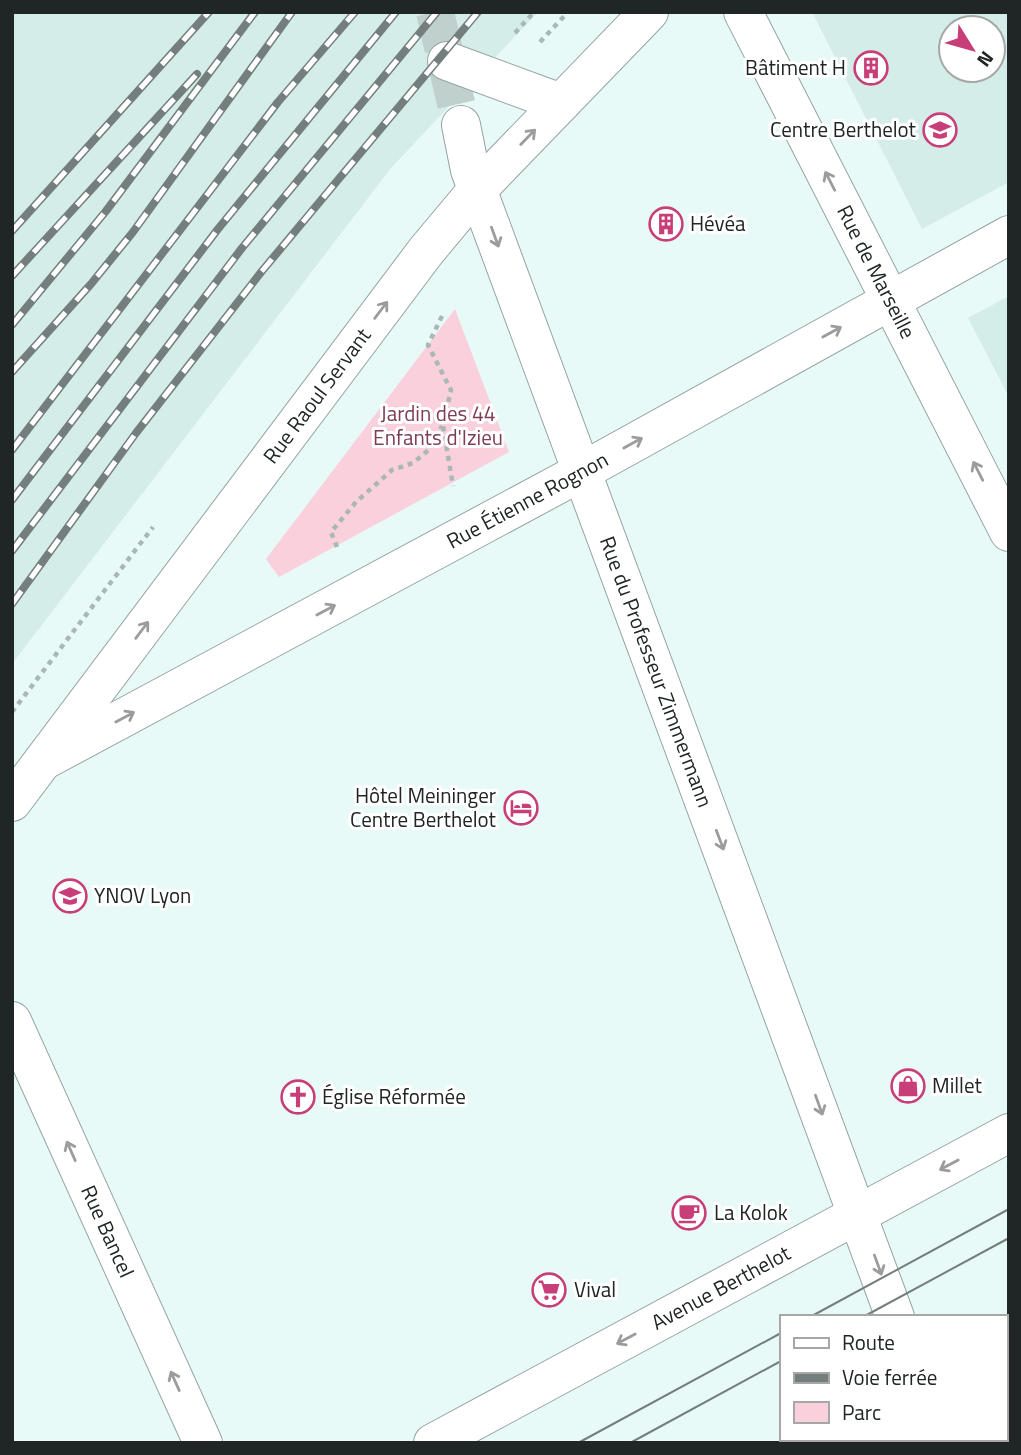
<svg xmlns="http://www.w3.org/2000/svg" width="1021" height="1455" font-family="'Titillium Web',sans-serif">
  <rect width="100%" height="100%" fill="#e8faf7"/>
  <!-- built -->
  <g fill="#d4ede9" fill-rule="evenodd">
    <polygon points="12,12 538,12 391,168 12,664"/>
    <path d="M812 12H1009V182L922 229ZM951 28H993V70H951Z"/>
    <polygon points="1009,296 1009,397 968,318"/>
  </g>
  <!-- green -->
  <polygon fill="#f9d0dc" points="455,309 509,452 279,577 266,559"/>
  <g fill="none" stroke-linecap="round" stroke-linejoin="round">
    <!-- secondary-tunnel -->
    <polyline stroke="#c0d0cd" stroke-width="38" stroke-dasharray="38 19" stroke-linecap="butt" points="435,12 461,125"/>
    <defs>
      <g id="street">
        <path id="s1" d="M43 761 581 472 1009 235"/>
        <path id="s2" d="M12 1021 203 1443"/>
      </g>
      <g id="secondary">
        <path id="s3" d="M743 12 1009 532"/>
        <polyline points="447,61 561,103"/>
        <path id="s4" d="M461 125 470 170 895 1317"/>
        <path id="s5" d="M12 802 426 251 477 190 649 12"/>
        <polyline points="938,1439 939,1443"/>
      </g>
      <g id="primary">
        <path id="s6" d="M433 1443 1009 1133"/>
      </g>
    </defs>
    <!-- street casing -->
    <use href="#street" stroke="#94a4a1" stroke-width="40"/>
    <!-- secondary casing -->
    <use href="#secondary" stroke="#94a4a1" stroke-width="40"/>
    <!-- primary casing -->
    <use href="#primary" stroke="#94a4a1" stroke-width="40"/>
    <!-- path -->
    <g stroke="#aab8b5" stroke-width="4.5" stroke-dasharray="5 5" stroke-linecap="butt">
      <polyline points="515,33 534,12"/>
      <polyline points="540,42 568,12"/>
      <polyline points="442,316 428,345 451,390 443,426 453,486"/>
      <polyline points="337,547 331,532 356,502 392,470 413,463 431,448 442,426"/>
      <polyline points="12,712 153,527"/>
    </g>
    <!-- street -->
    <use href="#street" stroke="#fff" stroke-width="38"/>
    <!-- secondary -->
    <use href="#secondary" stroke="#fff" stroke-width="38"/>
    <!-- primary -->
    <use href="#primary" stroke="#fff" stroke-width="38"/>
    <!-- tram -->
    <g stroke="#747f7d" stroke-width="2">
      <polyline points="810,1317 1009,1209"/>
      <polyline points="863,1317 1009,1238"/>
      <polyline points="578,1443 781,1333"/>
      <polyline points="630,1443 781,1361"/>
    </g>
    <defs>
      <g id="rail">
        <polyline points="12,231 209,12"/>
        <polyline points="12,276 197,74"/>
        <polyline points="12,325 106,211 255,12"/>
        <polyline points="12,372 91,284 133,232 292,12"/>
        <polyline points="12,450 278,102 355,12"/>
        <polyline points="12,500 218,229 396,12"/>
        <polyline points="12,551 242,248 437,12"/>
        <polyline points="12,604 136,433 262,271 478,12"/>
      </g>
    </defs>
    <!-- rail casing -->
    <use href="#rail" stroke="#747f7d" stroke-width="8"/>
    <!-- rail -->
    <use href="#rail" stroke="#fff" stroke-width="5" stroke-dasharray="16" stroke-linecap="butt"/>
  </g>
  <!-- one-way arrows -->
  <defs><path id="oneway-shaft" d="M-6 0H5M1.5-3L5.5 0L1.5 3" fill="none" stroke-width="1.6" stroke-linecap="round" stroke-linejoin="round" transform="scale(1.75)"/></defs>
  <g stroke="#9b9d9d">
    <use href="#oneway-shaft" transform="translate(528 137) rotate(-46)"/>
    <use href="#oneway-shaft" transform="translate(830 181) rotate(-117)"/>
    <use href="#oneway-shaft" transform="translate(495 237) rotate(70)"/>
    <use href="#oneway-shaft" transform="translate(381 310) rotate(-53)"/>
    <use href="#oneway-shaft" transform="translate(832 332) rotate(-29)"/>
    <use href="#oneway-shaft" transform="translate(633 443) rotate(-29)"/>
    <use href="#oneway-shaft" transform="translate(978 471) rotate(-117)"/>
    <use href="#oneway-shaft" transform="translate(326 610) rotate(-28)"/>
    <use href="#oneway-shaft" transform="translate(142 630) rotate(-53)"/>
    <use href="#oneway-shaft" transform="translate(125 717) rotate(-28)"/>
    <use href="#oneway-shaft" transform="translate(720 840) rotate(69)"/>
    <use href="#oneway-shaft" transform="translate(819 1105) rotate(70)"/>
    <use href="#oneway-shaft" transform="translate(71 1151) rotate(-114)"/>
    <use href="#oneway-shaft" transform="translate(949 1165) rotate(152)"/>
    <use href="#oneway-shaft" transform="translate(878 1265) rotate(70)"/>
    <use href="#oneway-shaft" transform="translate(626 1339) rotate(152)"/>
    <use href="#oneway-shaft" transform="translate(175 1381) rotate(-114)"/>
  </g>
  <!-- icons -->
  <defs>
    <symbol id="building-ring" viewBox="-11 -11 22 22"><circle r="9.5" fill="#fff" stroke="#c73e78" stroke-width="1.5"/><path d="M-4-6H4V6H1V3H-1V6H-4ZM-2.5-4.3h1.7v1.8h-1.7ZM.8-4.3h1.7v1.8H.8ZM-2.5-1h1.7V.8h-1.7ZM.8-1h1.7V.8H.8Z" fill="#c73e78"/></symbol>
    <symbol id="university-ring" viewBox="-11 -11 22 22"><circle r="9.5" fill="#fff" stroke="#c73e78" stroke-width="1.5"/><path d="M0-5L7-2L0 1L-7-2ZM-4 1L0 2.5L4 1V4Q0 6-4 4Z" fill="#c73e78"/></symbol>
    <symbol id="hotel-ring" viewBox="-11 -11 22 22"><circle r="9.5" fill="#fff" stroke="#c73e78" stroke-width="1.5"/><path d="M-6-4.5h1.5V1H6V5H4.5V3h-9V5H-6ZM-4 0a1.8 1.8 0 1 1 3.6 0ZM.5 0V-2.5h3Q6-2.5 6 0Z" fill="#c73e78"/></symbol>
    <symbol id="shop-ring" viewBox="-11 -11 22 22"><circle r="9.5" fill="#fff" stroke="#c73e78" stroke-width="1.5"/><path d="M-5-2.5h2.3a2.7 3.5 0 0 1 5.4 0H5L5.5 6h-11ZM-1.5-2.5h3a1.5 2.3 0 0 0-3 0Z" fill="#c73e78"/></symbol>
    <symbol id="church-ring" viewBox="-11 -11 22 22"><circle r="9.5" fill="#fff" stroke="#c73e78" stroke-width="1.5"/><path d="M-1.2-6h2.4v3.5h3.3v2.4h-3.3V6h-2.4V-.1h-3.3v-2.4h3.3Z" fill="#c73e78"/></symbol>
    <symbol id="cafe-ring" viewBox="-11 -11 22 22"><circle r="9.5" fill="#fff" stroke="#c73e78" stroke-width="1.5"/><path d="M-5.5-4.5H6V0H3Q3 3.5 0 3.5H-2.5Q-5.5 3.5-5.5 0ZM3-3.2v2h1.7v-2ZM-6 4.5H4V6H-6Z" fill="#c73e78"/></symbol>
    <symbol id="supermarket-ring" viewBox="-11 -11 22 22"><circle r="9.5" fill="#fff" stroke="#c73e78" stroke-width="1.5"/><path d="M-6-5.5h2.5l.6 2H6L4.5 2H-2.5L-4.4-4H-6ZM-1.5 3.2a1.3 1.3 0 1 0 .1 0ZM3 3.2a1.3 1.3 0 1 0 .1 0Z" fill="#c73e78"/></symbol>
  </defs>
  <g fill-rule="evenodd">
    <use href="#building-ring" x="852" y="49" width="38" height="38"/>
    <use href="#university-ring" x="921" y="111" width="38" height="38"/>
    <use href="#building-ring" x="647" y="205" width="38" height="38"/>
    <use href="#hotel-ring" x="502" y="789" width="38" height="38"/>
    <use href="#university-ring" x="51" y="877" width="38" height="38"/>
    <use href="#shop-ring" x="889" y="1067" width="38" height="38"/>
    <use href="#church-ring" x="279" y="1078" width="38" height="38"/>
    <use href="#cafe-ring" x="670" y="1194" width="38" height="38"/>
    <use href="#supermarket-ring" x="530" y="1271" width="38" height="38"/>
  </g>
  <g text-anchor="middle" stroke-width="6" stroke-linejoin="round" paint-order="stroke">
    <!-- poi labels -->
    <g font-size="21" fill="#202625" stroke="#fff" text-anchor="start">
      <text x="846" y="75" text-anchor="end">Bâtiment H</text>
      <text x="916" y="137" text-anchor="end">Centre Berthelot</text>
      <text x="690" y="231">Hévéa</text>
      <text x="496" y="803" text-anchor="end">Hôtel Meininger<tspan x="496" dy="24">Centre Berthelot</tspan></text>
      <text x="94" y="903">YNOV Lyon</text>
      <text x="932" y="1093">Millet</text>
      <text x="322" y="1104">Église Réformée</text>
      <text x="714" y="1220">La Kolok</text>
      <text x="574" y="1297">Vival</text>
    </g>
    <!-- street labels -->
    <g font-size="21" fill="#202625" stroke="#fff">
      <text dy="7" stroke="none"><textPath href="#s3" startOffset="292">Rue de Marseille</textPath></text>
      <text dy="7" stroke="none"><textPath href="#s5" startOffset="508">Rue Raoul Servant</textPath></text>
      <text dy="7" stroke="none"><textPath href="#s1" startOffset="550">Rue Étienne Rognon</textPath></text>
      <text dy="7" stroke="none"><textPath href="#s4" startOffset="581">Rue du Professeur Zimmermann</textPath></text>
      <text dy="7" stroke="none"><textPath href="#s2" startOffset="231">Rue Bancel</textPath></text>
      <text dy="7" stroke="none"><textPath href="#s6" startOffset="327">Avenue Berthelot</textPath></text>
    </g>
    <!-- park labels -->
    <g font-size="21" fill="#7f3d55" stroke="#fff">
      <text x="438" y="421">Jardin des 44<tspan x="438" dy="24">Enfants d'Izieu</tspan></text>
    </g>
  </g>
  <!-- border -->
  <rect width="1021" height="1455" fill="none" stroke="#202625" stroke-width="28"/>
  <!-- legend -->
  <rect x="780" y="1315" width="228" height="126" fill="#ffffff" stroke="#a6a8a8" stroke-width="2"/>
  <rect x="794" y="1338" width="35" height="10" fill="#ffffff" stroke="#a6a8a8" stroke-width="2"/>
  <text x="842" y="1350" font-size="21" fill="#202625">Route</text>
  <rect x="794" y="1373" width="35" height="10" fill="#747f7d" stroke="#a6a8a8" stroke-width="2"/>
  <text x="842" y="1385" font-size="21" fill="#202625">Voie ferrée</text>
  <rect x="794" y="1402" width="35" height="21" fill="#f9d0dc" stroke="#a6a8a8" stroke-width="2"/>
  <text x="842" y="1420" font-size="21" fill="#202625">Parc</text>
  <!-- north arrow -->
  <g transform="translate(972 49) rotate(127)"><circle r="33" fill="#ffffff" stroke="#a6a8a8" stroke-width="2"/>
  <path d="M0-5L12 26L0 18L-12 26Z" fill="#c73e78"/>
  <text y="-10" font-size="19" font-weight="bold" text-anchor="middle" fill="#202625">N</text>
  </g>
</svg>
